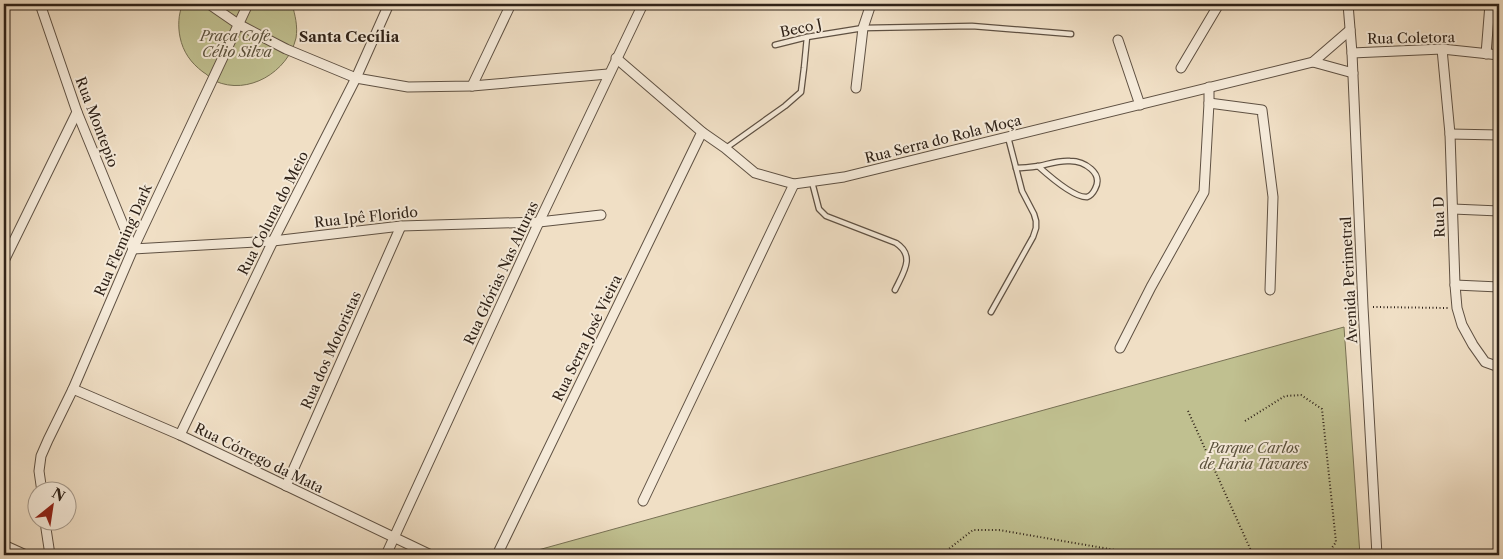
<svg xmlns="http://www.w3.org/2000/svg" width="1503" height="559" font-family="'Libre Caslon Text',serif">
  <rect width="100%" height="100%" fill="#f0dfc5"/>
  <filter id="stains"><feTurbulence type="fractalNoise" baseFrequency=".004" numOctaves="4"/><feColorMatrix values="0 0 0 0 .2 0 0 0 0 .09 0 0 0 0 .02 0 0 0 .5 -.17"/></filter>
  <radialGradient id="worn" r=".72"><stop offset=".6" stop-color="#630" stop-opacity="0"/><stop offset="1" stop-color="#630" stop-opacity=".3"/></radialGradient>
  <!-- green -->
  <g fill="#c0c090" stroke="#787154">
    <path d="M183 4H292C295 15 298 26 296 38 288 72 248 96 215 81 211 79 207 74 203 72 191 63 183 52 180 37 178 27 178 14 183 4Z"/>
    <polygon points="1344,327 1360,555 520,555"/>
  </g>
  <g fill="none" stroke-linecap="round" stroke-linejoin="round">
    <defs>
      <g id="lane">
        <polyline points="775,45 807,37 863,28 972,26 1071,34"/>
        <polyline points="726,148 785,106 801,92 804,68 807,37"/>
        <path d="M1016 168C1024 168 1032 167 1039 166 1049 164 1059 160 1070 161 1084 161 1104 173 1095 189 1093 193 1091 196 1087 197 1074 198 1048 175 1038 166"/>
        <path d="M812 182 819 209 826 216 896 243C916 256 903 273 895 290"/>
        <polyline points="991,312 1033,237 1036,228 1036,221 1034,214 1022,191 1008,137"/>
      </g>
      <g id="street">
        <polyline points="40,4 77,112 133,249 273,241 401,226 539,222 601,215"/>
        <polyline points="209,4 238,24 286,49 356,78 408,87 472,86 608,74"/>
        <polyline points="1348,4 1352,53 1363,307 1377,555"/>
        <polyline points="1118,40 1140,105"/>
        <polyline points="1442,49 1450,134 1455,285 1457,308 1462,325 1473,345 1485,362 1499,367"/>
        <polyline points="1352,53 1442,49 1499,55"/>
        <polyline points="1486,54 1490,4"/>
        <polyline points="616,58 702,132 725,148 755,173 794,184 844,177 1313,62 1350,30"/>
        <polyline points="1313,62 1353,73"/>
        <polyline points="1181,68 1219,4"/>
        <polyline points="472,86 511,4"/>
        <polyline points="856,88 863,28 871,4"/>
        <polyline points="1209,103 1262,110 1273,197 1270,290"/>
        <polyline points="1450,134 1499,135"/>
        <polyline points="1453,209 1499,211"/>
        <polyline points="4,261 77,112"/>
        <polyline points="1455,285 1499,287"/>
        <polyline points="1120,348 1151,287 1204,192 1209,103 1209,87"/>
        <polyline points="73,389 180,435 431,555"/>
        <polyline points="180,435 273,241 356,78 389,4"/>
        <polyline points="286,486 401,226"/>
        <polyline points="42,492 39,471 41,456 48,440 73,389 133,249 248,4"/>
        <polyline points="643,501 794,184"/>
        <polyline points="45,522 50,555"/>
        <polyline points="4,545 26,555"/>
        <polyline points="386,555 539,222 643,4"/>
        <polyline points="497,555 702,132"/>
      </g>
    </defs>
    <!-- lane casing -->
    <use href="#lane" stroke="#5f5143" stroke-width="7"/>
    <!-- street casing -->
    <use href="#street" stroke="#5f5143" stroke-width="11"/>
    <!-- path -->
    <g stroke="#2f2218" stroke-width="2" stroke-dasharray="1 2.5" stroke-linecap="butt">
      <polyline points="1373,307 1449,308"/>
      <polyline points="1188,411 1253,555"/>
      <polyline points="1245,421 1285,396 1301,395 1322,409 1336,542 1329,552 1323,555"/>
      <polyline points="941,555 973,530 999,530 1115,550 1164,555"/>
    </g>
    <!-- lane -->
    <use href="#lane" stroke="#f5ead9" stroke-width="4.5"/>
    <!-- street -->
    <use href="#street" stroke="#f5ead9" stroke-width="9"/>
  </g>
  <g text-anchor="middle" stroke-width="4" stroke-linejoin="round" paint-order="stroke">
    <!-- street labels -->
    <g font-size="14" fill="#2f2218" stroke="#f5ead9">
      <text transform="translate(801 28) rotate(-12)" y="5">Beco J</text>
      <text transform="translate(1411 38) rotate(-1)" y="5">Rua Coletora</text>
      <text transform="translate(97 122) rotate(69)" y="5">Rua Montepio</text>
      <text transform="translate(943 139) rotate(-14)" y="5">Rua Serra do Rola Moça</text>
      <text transform="translate(273 213) rotate(-63)" y="5">Rua Coluna do Meio</text>
      <text transform="translate(366 217) rotate(-6)" y="5">Rua Ipê Florido</text>
      <text transform="translate(1439 217) rotate(-92)" y="5">Rua D</text>
      <text transform="translate(123 240) rotate(-66)" y="5">Rua Fleming Dark</text>
      <text transform="translate(501 273) rotate(-65)" y="5">Rua Glórias Nas Alturas</text>
      <text transform="translate(1349 280) rotate(-93)" y="5">Avenida Perimetral</text>
      <text transform="translate(587 338) rotate(-64)" y="5">Rua Serra José Vieira</text>
      <text transform="translate(331 350) rotate(-66)" y="5">Rua dos Motoristas</text>
      <text transform="translate(259 458) rotate(26)" y="5">Rua Córrego da Mata</text>
    </g>
    <!-- park labels -->
    <g font-size="14" font-style="italic" fill="#5a513c" stroke="#f5ead9">
      <text x="237" y="41">Praça Cofe.<tspan x="237" dy="16">Célio Silva</tspan></text>
      <text x="1254" y="453">Parque Carlos<tspan x="1254" dy="16">de Faria Tavares</tspan></text>
    </g>
    <!-- neighbourhood labels -->
    <g font-size="15" font-weight="bold" fill="#2f2218" stroke="#f5ead9">
      <text x="349" y="42">Santa Cecília</text>
    </g>
  </g>
  <!-- margin -->
  <rect width="1503" height="559" fill="none" stroke="#f0dfc5" stroke-width="20"/>
  <rect x="5" y="5" width="1493" height="549" fill="none" stroke="#2f2218" stroke-width="2.5"/>
  <rect x="10" y="10" width="1483" height="539" fill="none" stroke="#2f2218"/>
  <!-- north arrow -->
  <g transform="translate(52 506) rotate(30)"><circle r="24" fill="#f5ead9" stroke="#a69a8c"/>
  <path d="M0-4L9 19L0 12L-9 19Z" fill="#8f2418"/>
  <text y="-8" font-size="14" font-weight="bold" text-anchor="middle" fill="#2f2218">N</text>
  </g>
  <rect width="100%" height="100%" filter="url(#stains)"/>
  <rect width="100%" height="100%" fill="url(#worn)"/>
</svg>
